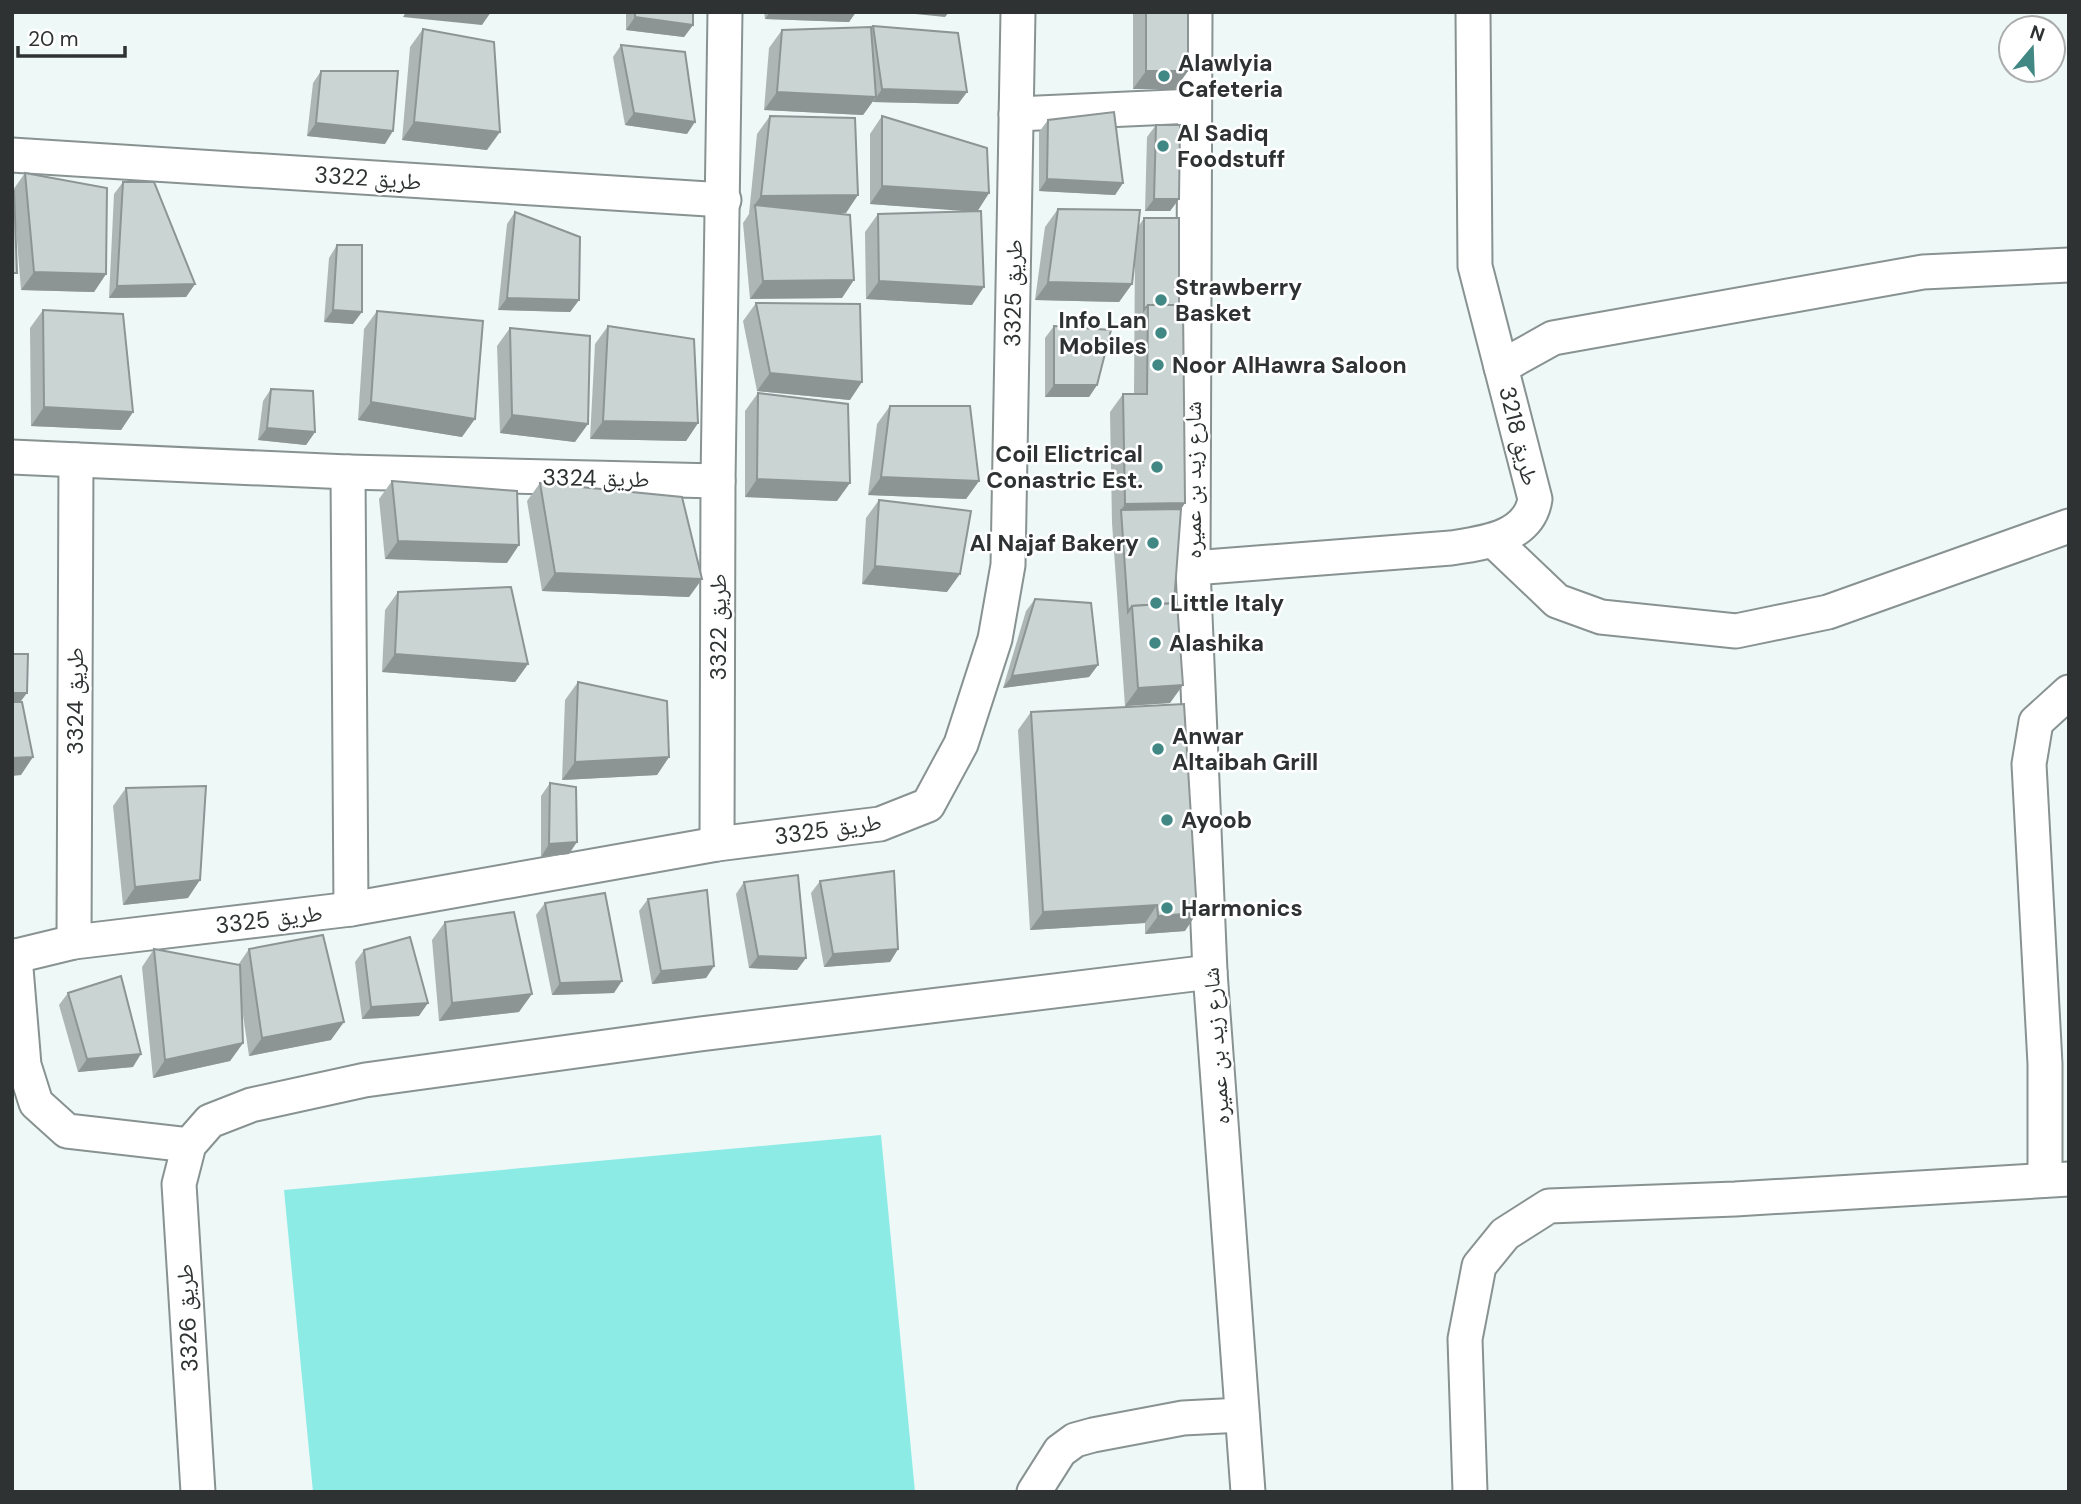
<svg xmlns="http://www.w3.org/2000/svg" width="2081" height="1504" font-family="'DM Sans','Noto Naskh Arabic',sans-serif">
  <rect width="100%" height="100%" fill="#edf8f7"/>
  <!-- green -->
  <polygon fill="#8debe6" points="881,1135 915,1492 313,1492 284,1190"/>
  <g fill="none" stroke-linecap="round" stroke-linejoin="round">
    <defs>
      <g id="minor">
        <polyline points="1195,12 1193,568 1210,972 1248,1492"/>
        <polyline points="1016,114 1194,106"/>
        <polyline points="12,155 724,200"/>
        <polyline points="1501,367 1553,338 1923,272 2069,265"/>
        <polyline points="12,457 348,472 718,481"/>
        <polyline points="348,472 351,909"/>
        <polyline points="1494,541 1557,601 1601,617 1736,631 1828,612 2069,526"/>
        <path d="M1193 568 1451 548C1483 543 1529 538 1535 499L1475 266 1473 12"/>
        <polyline points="717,844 718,481 725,12"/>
        <polyline points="74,942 76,460"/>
        <polyline points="15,956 24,1065 36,1103 67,1131 189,1145"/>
        <polyline points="12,957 74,942 351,909 717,844 880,824 928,805 961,744 995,639 1008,565 1018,12"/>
        <polyline points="2045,1180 2045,1064 2029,764 2036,722 2069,692"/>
        <polyline points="198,1492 179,1184 189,1145 210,1121 251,1105 365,1080 700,1034 1210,972"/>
        <polyline points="1034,1492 1060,1451 1075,1440 1093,1435 1183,1418 1242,1415"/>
        <polyline points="1470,1492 1465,1339 1479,1266 1505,1234 1549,1206 1735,1199 2069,1179"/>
      </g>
    </defs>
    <!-- minor casing -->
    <use href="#minor" stroke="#889291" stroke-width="37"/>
    <!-- minor -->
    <use href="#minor" stroke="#fff" stroke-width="33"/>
  </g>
  <!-- wall -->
  <g fill="#adb6b5">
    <polygon points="626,12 693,12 693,25 684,37 626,30"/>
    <polygon points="764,12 856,12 849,22 765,19"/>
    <polygon points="1133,12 1188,12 1188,71 1175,89 1133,89"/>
    <polygon points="873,26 967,92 958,104 873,102 873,101 863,115 764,110 769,48 782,30 871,29"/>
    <polygon points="423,29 487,150 402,140 410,47"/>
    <polygon points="621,45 687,134 625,125 613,57"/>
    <polygon points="321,71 385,144 307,136 313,83"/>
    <polygon points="770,116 846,213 832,213 842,298 750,299 743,223 749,214 757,134"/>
    <polygon points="882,116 989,193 977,211 972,305 866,299 865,232 878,214 974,211 870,204 870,134"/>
    <polygon points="1048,120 1123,183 1115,195 1039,191 1039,132"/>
    <polygon points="1156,125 1179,199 1170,211 1145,211 1147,137"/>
    <polygon points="25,173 106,274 94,292 21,290 13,190"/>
    <polygon points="123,182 195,284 186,297 109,298 114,194"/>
    <polygon points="1058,209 1138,227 1144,218 1179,305 1185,503 1181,509 1174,603 1170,703 1125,706 1112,523 1110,412 1123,394 1134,394 1135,250 1132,284 1119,302 1035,300 1045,227"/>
    <polygon points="515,212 579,300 570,312 498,310 507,224"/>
    <polygon points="337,245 353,324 324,322 329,258"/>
    <polygon points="756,303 850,400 757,391 743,321"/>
    <polygon points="43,310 133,412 121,430 31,426 30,328"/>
    <polygon points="377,311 462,437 358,420 364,329"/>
    <polygon points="608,326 698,423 686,441 590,439 595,344"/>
    <polygon points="1054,326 1097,385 1089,397 1045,397 1045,338"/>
    <polygon points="510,328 575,442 500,433 497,346"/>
    <polygon points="271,389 315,432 306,445 258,440 263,401"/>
    <polygon points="758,393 837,501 745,497 745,411"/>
    <polygon points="890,406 979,481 966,499 868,495 877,424"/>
    <polygon points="392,481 507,563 385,559 379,499"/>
    <polygon points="540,483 702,579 689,597 542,591 527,501"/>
    <polygon points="879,500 947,592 862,584 866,518"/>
    <polygon points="398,592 528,664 515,682 382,672 385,610"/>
    <polygon points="1035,599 1098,665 1089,677 1003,688 1026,611"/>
    <polygon points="578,682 669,757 657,775 562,780 565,700"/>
    <polygon points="1031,712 1185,931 1145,934 1145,923 1030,930 1018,730"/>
    <polygon points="550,783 569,854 541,857 541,796"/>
    <polygon points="126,788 188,898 123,905 113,806"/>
    <polygon points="820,881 898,949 890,962 824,967 811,893"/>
    <polygon points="744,882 806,958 797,970 749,968 736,894"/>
    <polygon points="648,899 714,966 706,978 652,984 639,911"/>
    <polygon points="545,903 614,993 552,995 536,915"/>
    <polygon points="445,922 519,1012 439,1021 432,940"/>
    <polygon points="154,949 238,965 249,949 331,1040 249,1056 241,1001 243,1043 230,1061 153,1078 142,967"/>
    <polygon points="364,950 419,1016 362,1019 355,962"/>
    <polygon points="68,993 133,1067 78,1072 59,1005"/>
  </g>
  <!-- shaded-wall -->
  <g fill="#8d9494">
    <polygon points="406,12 491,12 482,25 403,17"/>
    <polygon points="770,12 856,12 849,22 765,19"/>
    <polygon points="896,12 949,12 945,17"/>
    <polygon points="635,17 693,25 684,37 626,30"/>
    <polygon points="1146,71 1188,71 1175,89 1133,89"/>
    <polygon points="882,89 967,92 958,104 873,102"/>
    <polygon points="777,92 876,97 863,115 764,110"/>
    <polygon points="634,113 695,122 687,134 625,125"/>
    <polygon points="414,122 500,132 487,150 402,140"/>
    <polygon points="316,123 393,131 385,144 307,136"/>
    <polygon points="1047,179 1123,183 1115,195 1039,191"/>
    <polygon points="882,186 989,193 977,212 870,204"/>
    <polygon points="858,195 846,213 756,214 755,205 748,214 761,196"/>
    <polygon points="1154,199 1179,199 1170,211 1145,211"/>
    <polygon points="34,272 106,274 94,292 21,290"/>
    <polygon points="854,280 842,298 750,299 763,281"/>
    <polygon points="879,281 984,287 972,305 866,299"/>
    <polygon points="1048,282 1132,284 1119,302 1035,300"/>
    <polygon points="195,284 186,297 109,298 117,286"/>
    <polygon points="507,298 579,300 570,312 498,310"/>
    <polygon points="333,310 362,312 353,324 324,322"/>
    <polygon points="770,373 862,382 850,400 757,391"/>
    <polygon points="1054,385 1097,385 1089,397 1045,397"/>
    <polygon points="371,402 475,419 462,437 358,420"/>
    <polygon points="44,407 133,412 121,430 31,426"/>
    <polygon points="512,415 588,424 575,442 500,433"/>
    <polygon points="603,421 698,423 686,441 590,439"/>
    <polygon points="267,428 315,432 306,445 258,440"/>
    <polygon points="881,477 979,481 966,499 868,495"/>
    <polygon points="757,479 850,483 837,501 745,497"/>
    <polygon points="1185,503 1172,522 1121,510 1125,504"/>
    <polygon points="398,541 519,545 507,563 385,559"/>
    <polygon points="875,566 960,574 947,592 862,584"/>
    <polygon points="555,573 702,579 689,597 542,591"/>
    <polygon points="395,654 528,664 515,682 382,672"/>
    <polygon points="1098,665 1089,677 1003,688 1012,676"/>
    <polygon points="1183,685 1170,703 1125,706 1138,688"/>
    <polygon points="12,693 27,693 18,705 12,705"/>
    <polygon points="33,757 21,775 12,776 12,758"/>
    <polygon points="669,757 657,775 562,780 575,762"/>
    <polygon points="577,842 569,854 541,857 549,844"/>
    <polygon points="200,880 188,898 123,905 135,887"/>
    <polygon points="1157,905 1145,923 1030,930 1043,912"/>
    <polygon points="1197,913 1185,931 1145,934 1158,916"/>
    <polygon points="898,949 890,962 824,967 833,954"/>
    <polygon points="758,956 806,958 797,970 749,968"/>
    <polygon points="714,966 706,978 652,984 661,971"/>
    <polygon points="622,981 614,993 552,995 560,983"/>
    <polygon points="532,994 519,1012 439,1021 452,1003"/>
    <polygon points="428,1003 419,1016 362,1019 371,1007"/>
    <polygon points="344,1022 331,1040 249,1056 262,1038"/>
    <polygon points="243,1043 230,1061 153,1078 165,1060"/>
    <polygon points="141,1054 133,1067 78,1072 87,1059"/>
  </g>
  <!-- building -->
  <g fill="#c9d4d3" stroke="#8d9494" stroke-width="2">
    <polygon points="635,12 693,12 693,25 635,17"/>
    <rect x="1146" y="12" width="42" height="59"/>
    <polygon points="873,26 958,33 967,92 882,89"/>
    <polygon points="871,27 876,97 777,92 782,30"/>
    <polygon points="423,29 494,42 500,132 414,122"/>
    <polygon points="621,45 685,52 695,122 634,113"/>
    <polygon points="321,71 398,71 393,131 316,123"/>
    <polygon points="1114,112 1123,183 1047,179 1048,120"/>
    <polygon points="770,116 855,118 858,195 761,196"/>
    <polygon points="882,116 987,148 989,193 882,186"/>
    <polygon points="1156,125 1180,125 1179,199 1154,199"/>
    <polygon points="25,173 107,188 106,274 34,272"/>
    <polygon points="123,182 154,182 195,284 117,286"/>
    <polygon points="12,190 14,191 17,273 12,273"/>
    <polygon points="755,205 850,215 854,280 763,281"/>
    <polygon points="1058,209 1140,210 1132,284 1048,282"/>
    <polygon points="981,211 984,287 879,281 878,214"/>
    <polygon points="515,212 580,237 579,300 507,298"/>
    <polygon points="1144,218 1179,218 1179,305 1148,305 1144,310"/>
    <polygon points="337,245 362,245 362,312 333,310"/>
    <polygon points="756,303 860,304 862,382 770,373"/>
    <polygon points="1148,305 1183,305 1185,503 1125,504 1123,394 1147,394"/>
    <polygon points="43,310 123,314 133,412 44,407"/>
    <polygon points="377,311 483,321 475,419 371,402"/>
    <polygon points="608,326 694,339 698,423 603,421"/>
    <polygon points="1054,326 1111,330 1097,385 1054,385"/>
    <polygon points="510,328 590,336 588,424 512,415"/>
    <polygon points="271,389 313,391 315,432 267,428"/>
    <polygon points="758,393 848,404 850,483 757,479"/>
    <polygon points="890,406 970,406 979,481 881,477"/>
    <polygon points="392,481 517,491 519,545 398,541"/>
    <polygon points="540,483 682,497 702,579 555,573"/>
    <polygon points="879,500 971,511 960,574 875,566"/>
    <polygon points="1181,509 1174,603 1132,606 1128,612 1121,510"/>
    <polygon points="511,587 528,664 395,654 398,592"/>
    <polygon points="1035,599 1091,603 1098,665 1012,676"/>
    <polygon points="1177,603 1183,685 1138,688 1132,606"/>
    <polygon points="12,654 28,654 27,693 12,693"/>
    <polygon points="578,682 667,701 669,757 575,762"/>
    <polygon points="12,702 22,702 33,757 12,758"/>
    <polygon points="1184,704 1197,913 1158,916 1157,905 1043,912 1031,712"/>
    <polygon points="550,783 576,787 577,842 549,844"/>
    <polygon points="206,786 200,880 135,887 126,788"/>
    <polygon points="894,871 898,949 833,954 820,881"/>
    <polygon points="798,875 806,958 758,956 744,882"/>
    <polygon points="707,890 714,966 661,971 648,899"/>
    <polygon points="605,893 622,981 560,983 545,903"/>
    <polygon points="514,912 532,994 452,1003 445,922"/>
    <polygon points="323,935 344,1022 262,1038 249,949"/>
    <polygon points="410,937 428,1003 371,1007 364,950"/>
    <polygon points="154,949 240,965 243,1043 165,1060"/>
    <polygon points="121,976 141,1054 87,1059 68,993"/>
  </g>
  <!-- markers -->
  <g fill="#418885" stroke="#fff" stroke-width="2.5">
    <circle cx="1164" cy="76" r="7"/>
    <circle cx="1163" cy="146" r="7"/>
    <circle cx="1161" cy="300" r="7"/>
    <circle cx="1161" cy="333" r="7"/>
    <circle cx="1158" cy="365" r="7"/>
    <circle cx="1157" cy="467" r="7"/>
    <circle cx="1153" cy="543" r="7"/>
    <circle cx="1156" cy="603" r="7"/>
    <circle cx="1155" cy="643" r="7"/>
    <circle cx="1158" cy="749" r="7"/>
    <circle cx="1167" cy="820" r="7"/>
    <circle cx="1167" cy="908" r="7"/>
  </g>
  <g text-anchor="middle" stroke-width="5" stroke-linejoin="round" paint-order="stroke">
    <!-- poi labels -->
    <g font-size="23" font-weight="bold" fill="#2e3232" stroke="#fff" text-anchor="start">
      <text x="1178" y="71">Alawlyia<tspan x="1178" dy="26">Cafeteria</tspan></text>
      <text x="1177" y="141">Al Sadiq<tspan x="1177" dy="26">Foodstuff</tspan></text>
      <text x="1175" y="295">Strawberry<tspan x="1175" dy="26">Basket</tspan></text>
      <text x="1147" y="328" text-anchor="end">Info Lan<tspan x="1147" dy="26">Mobiles</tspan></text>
      <text x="1172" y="373">Noor AlHawra Saloon</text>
      <text x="1143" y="462" text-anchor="end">Coil Elictrical<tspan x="1143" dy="26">Conastric Est.</tspan></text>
      <text x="1139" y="551" text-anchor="end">Al Najaf Bakery</text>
      <text x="1170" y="611">Little Italy</text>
      <text x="1169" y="651">Alashika</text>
      <text x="1172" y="744">Anwar<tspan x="1172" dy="26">Altaibah Grill</tspan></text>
      <text x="1181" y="828">Ayoob</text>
      <text x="1181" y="916">Harmonics</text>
    </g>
    <!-- street labels -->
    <g font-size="23" fill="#2e3232" stroke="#fff">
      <text transform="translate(368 178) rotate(4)" y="8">طريق 3322</text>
      <text transform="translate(1013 293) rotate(-89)" y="8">طريق 3325</text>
      <text transform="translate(1519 436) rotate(76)" y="8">طريق 3218</text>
      <text transform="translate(596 478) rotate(1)" y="8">طريق 3324</text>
      <text transform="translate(1193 480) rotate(-90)" y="8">شارع زيد بن عميره</text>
      <text transform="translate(718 627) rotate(-90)" y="8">طريق 3322</text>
      <text transform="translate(75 701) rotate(-90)" y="8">طريق 3324</text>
      <text transform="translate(828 829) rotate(-8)" y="8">طريق 3325</text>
      <text transform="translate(269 919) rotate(-7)" y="8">طريق 3325</text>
      <text transform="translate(1216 1046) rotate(-94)" y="8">شارع زيد بن عميره</text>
      <text transform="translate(187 1318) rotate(-93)" y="8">طريق 3326</text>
    </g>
  </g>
  <!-- border -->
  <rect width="2081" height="1504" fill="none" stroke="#2e3232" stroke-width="28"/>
  <!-- north arrow -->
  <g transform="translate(2032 49) rotate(19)"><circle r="33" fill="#ffffff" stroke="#abadad" stroke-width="2"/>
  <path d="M0-5L12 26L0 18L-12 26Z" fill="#418885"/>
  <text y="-10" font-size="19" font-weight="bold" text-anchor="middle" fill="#2e3232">N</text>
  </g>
  <!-- scale -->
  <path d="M18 46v10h107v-10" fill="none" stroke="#2e3232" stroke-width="3.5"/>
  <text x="28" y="46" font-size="21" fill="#2e3232" stroke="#ffffff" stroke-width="5" paint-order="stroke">20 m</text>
</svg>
